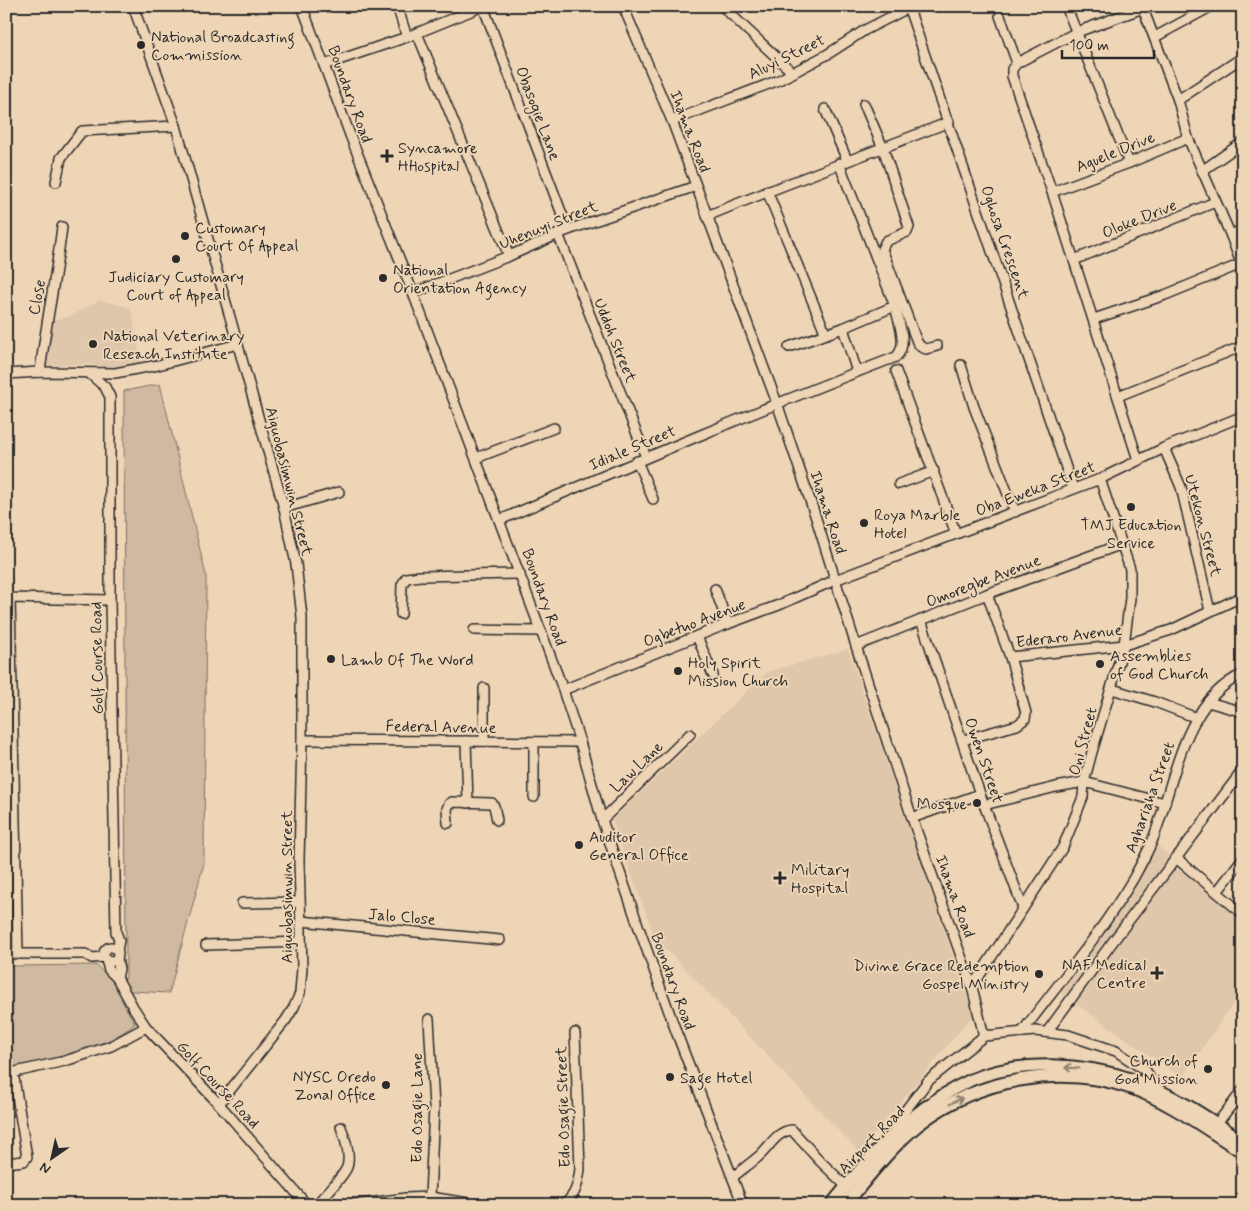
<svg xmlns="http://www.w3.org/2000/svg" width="1249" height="1211" font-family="Mynerve,sans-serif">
  <rect width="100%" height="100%" fill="#eed5b6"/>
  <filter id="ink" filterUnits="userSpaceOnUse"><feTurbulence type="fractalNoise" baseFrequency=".02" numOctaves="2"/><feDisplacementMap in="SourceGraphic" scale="10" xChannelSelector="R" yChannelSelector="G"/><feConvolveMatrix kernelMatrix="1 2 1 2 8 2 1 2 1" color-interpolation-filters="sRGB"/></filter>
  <g filter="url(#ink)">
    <!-- built -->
    <g fill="#dec7aa">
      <polygon points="100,300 131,308 141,363 114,368 88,364 47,365 49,326 53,320 71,316"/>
      <polygon points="848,649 973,1015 859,1152 654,936 612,820 767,672"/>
      <polygon points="1158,846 1243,918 1243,989 1182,1078 1058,991"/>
    </g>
    <!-- green -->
    <path fill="#cfb9a0" stroke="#7d7266" d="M160 384 206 575 204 863 169 993 132 991 121 999 135 1024C102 1051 48 1060 6 1069V966L96 965 111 979 126 978 124 391Z"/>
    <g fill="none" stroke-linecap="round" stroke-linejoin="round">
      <defs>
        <g id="minor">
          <polyline points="133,6 176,126 284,508 296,564 302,617 302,740 299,860 302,968 300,993 294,1007 286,1020 219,1104"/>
          <polyline points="302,6 350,135 413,293 561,684 580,742 602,820 639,928 677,1034 743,1205"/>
          <polyline points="397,6 407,37"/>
          <polyline points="483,6 568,230"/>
          <polyline points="623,6 672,121 777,403 815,515 856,646 912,818 972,987 984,1036"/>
          <polyline points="722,6 793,73"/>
          <polyline points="908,6 1073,488"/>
          <polyline points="1066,6 1129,163"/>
          <polyline points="1142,6 1178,100 1188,138 1231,236 1243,269"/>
          <polyline points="1000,16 1017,63"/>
          <polyline points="417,33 509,256"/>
          <polyline points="1155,37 1212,6"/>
          <polyline points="324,65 407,37 483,6"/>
          <polyline points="1178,100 1243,57"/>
          <polyline points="864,104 883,148 909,227 907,232 886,241 882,249 917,342 921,347 926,349 937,346"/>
          <polyline points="825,109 847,160"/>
          <polyline points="672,121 779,80 828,54 865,30 912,6"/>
          <polyline points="1202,171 1243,142"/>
          <polyline points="56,182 61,158 82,131 176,126"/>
          <polyline points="767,191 826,334"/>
          <polyline points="1052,192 1129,163 1188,138"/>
          <path d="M707 216C787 183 868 154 949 122"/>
          <polyline points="558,234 646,457"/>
          <polyline points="1231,236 1243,228"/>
          <polyline points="1074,260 1215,202"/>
          <polyline points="413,293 509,256 568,230 696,186"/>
          <polyline points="1094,319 1165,295 1241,264"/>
          <polyline points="843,328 857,372"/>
          <polyline points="789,347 843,328 895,306 839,163"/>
          <polyline points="961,365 974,407 1015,512"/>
          <polyline points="896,371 956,534"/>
          <path d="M40 372C46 323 56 276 62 227"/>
          <polyline points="6,374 40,372 115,373 158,365 238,344"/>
          <polyline points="90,374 105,387 110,397 110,600 116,932 119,940 117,951"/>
          <polyline points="1118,396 1243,346"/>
          <polyline points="1164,448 1181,487 1210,611"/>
          <polyline points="476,458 554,428"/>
          <polyline points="1138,460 1052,192 1012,76 1012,69 1017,63 1077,32 1143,8"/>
          <polyline points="637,461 653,499"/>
          <polyline points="899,484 934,471"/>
          <polyline points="284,508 339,492"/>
          <path d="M500 520C631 464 762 408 896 357 909 345 898 321 895 306"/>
          <polyline points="715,589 728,624"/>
          <polyline points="6,598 110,600"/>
          <polyline points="10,598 18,954"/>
          <polyline points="401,614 402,585 406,578 420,576 520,574"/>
          <polyline points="921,620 980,794 1023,908"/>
          <polyline points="474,630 541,631"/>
          <polyline points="697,636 713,675"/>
          <polyline points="856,646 987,594 1122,544"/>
          <polyline points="1010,657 1124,645 1171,630 1243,596"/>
          <polyline points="484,688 484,741"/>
          <polyline points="1112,689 1155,702 1197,718"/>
          <polyline points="563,690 722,626 779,605 835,580 1100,479 1164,448 1243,416"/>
          <polyline points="1208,702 1243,712"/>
          <polyline points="302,740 580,742"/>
          <polyline points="963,740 1017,725 1025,719 1026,713 1010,657 987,594"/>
          <polyline points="466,741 468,803"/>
          <polyline points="534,742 534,797"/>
          <polyline points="984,805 1056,787 1084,782 1165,803"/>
          <polyline points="912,818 980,794"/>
          <polyline points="602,820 690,734"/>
          <polyline points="448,823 447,809 449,804 452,802 492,803 494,806 497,820"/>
          <polyline points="1176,858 1243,914"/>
          <polyline points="1217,892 1243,858"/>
          <polyline points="242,903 300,902"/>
          <polyline points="301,921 500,940"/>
          <polyline points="206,945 301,942"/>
          <circle cx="111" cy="954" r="7"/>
          <polyline points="6,954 85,954 92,958 104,957"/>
          <polyline points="117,958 119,969 117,978"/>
          <polyline points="106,960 109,970 117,978 133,1007 146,1027 219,1104 307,1205"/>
          <polyline points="972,987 1063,847 1083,797 1084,782 1092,752 1124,645 1130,598 1130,569 1100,479"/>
          <polyline points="429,1019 434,1107 430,1197"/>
          <path d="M1022 1032C1060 982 1101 933 1133 879 1140 866 1148 852 1153 839 1175 783 1182 702 1243 674"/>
          <polyline points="1047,1032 1111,944 1243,770"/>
          <polyline points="6,1074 65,1061 111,1046 146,1027"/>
          <polyline points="1216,1125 1243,1090"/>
          <polyline points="894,1130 905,1111 928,1081 984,1036 1035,1031 1068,1035 1116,1051 1146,1071 1156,1090"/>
          <polyline points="6,1163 24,1161 27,1157 13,1072"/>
          <path d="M733 1177C741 1170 750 1164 758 1157 769 1148 776 1131 792 1130L819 1160 846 1186"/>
          <path d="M316 1205C324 1196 344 1176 347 1167 351 1155 345 1138 341 1127"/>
          <polyline points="354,1205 406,1198 430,1197 481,1205"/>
          <path d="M563 1205C576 1196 578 1184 580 1169L575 1033"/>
        </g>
        <g id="major">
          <path d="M831 1205C855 1176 879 1145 908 1121 926 1106 949 1090 971 1080 1021 1059 1084 1063 1134 1080 1173 1094 1209 1119 1243 1141"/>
          <path d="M845 1205C868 1177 891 1147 919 1124 978 1078 1061 1064 1131 1088 1171 1102 1207 1130 1243 1152"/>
        </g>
      </defs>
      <!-- minor casing -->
      <use href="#minor" stroke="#2b2b2b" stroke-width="12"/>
      <!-- major casing -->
      <use href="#major" stroke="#2b2b2b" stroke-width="15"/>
      <!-- minor -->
      <use href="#minor" stroke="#eed5b6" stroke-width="9"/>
      <!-- major -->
      <use href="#major" stroke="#eed5b6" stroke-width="11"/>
    </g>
    <!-- one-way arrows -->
    <defs><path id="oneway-shaft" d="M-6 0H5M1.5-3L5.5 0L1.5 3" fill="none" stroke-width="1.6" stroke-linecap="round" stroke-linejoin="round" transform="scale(1.25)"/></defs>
    <g stroke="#8c8070">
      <use href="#oneway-shaft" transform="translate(1072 1068) rotate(-176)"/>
      <use href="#oneway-shaft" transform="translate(956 1101) rotate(-27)"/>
    </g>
  </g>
  <!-- markers -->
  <g fill="#2b2b2b" stroke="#eed5b6" stroke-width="2">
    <circle cx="141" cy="45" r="5"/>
    <path d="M384.5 148.5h5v5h5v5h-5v5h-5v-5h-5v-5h5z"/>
    <circle cx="185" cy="236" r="5"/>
    <circle cx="176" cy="259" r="5"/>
    <circle cx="383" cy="278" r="5"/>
    <circle cx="93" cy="344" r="5"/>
    <circle cx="1131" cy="507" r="5"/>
    <circle cx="864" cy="523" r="5"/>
    <circle cx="331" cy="659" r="5"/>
    <circle cx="1100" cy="664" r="5"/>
    <circle cx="678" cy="671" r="5"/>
    <circle cx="977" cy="803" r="5"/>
    <circle cx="579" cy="845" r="5"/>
    <path d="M777.5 870.5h5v5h5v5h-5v5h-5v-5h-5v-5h5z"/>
    <path d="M1154.5 965.5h5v5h5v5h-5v5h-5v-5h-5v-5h5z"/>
    <circle cx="1039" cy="974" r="5"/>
    <circle cx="1208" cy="1069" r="5"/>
    <circle cx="670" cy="1077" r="5"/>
    <circle cx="386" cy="1085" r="5"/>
  </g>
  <g text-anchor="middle" stroke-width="4" stroke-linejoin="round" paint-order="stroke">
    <!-- poi labels -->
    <g font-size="16" fill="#2b2b2b" stroke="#eed5b6" text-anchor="start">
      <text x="151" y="42">National Broadcasting<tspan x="151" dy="18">Commission</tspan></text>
      <text x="398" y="153">Syncamore<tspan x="398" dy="18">HHospital</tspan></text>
      <text x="195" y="233">Customary<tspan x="195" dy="18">Court Of Appeal</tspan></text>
      <text x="393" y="275">National<tspan x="393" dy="18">Orientation Agency</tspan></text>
      <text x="176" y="282" text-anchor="middle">Judiciary Customary<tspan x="176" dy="18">Court of Appeal</tspan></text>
      <text x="103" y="341">National Veterinary<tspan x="103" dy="18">Reseach Institute</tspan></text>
      <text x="874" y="520">Roya Marble<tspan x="874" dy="18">Hotel</tspan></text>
      <text x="1131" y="530" text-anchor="middle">TMJ Education<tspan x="1131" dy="18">Service</tspan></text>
      <text x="1110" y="661">Assemblies<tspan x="1110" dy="18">of God Church</tspan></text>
      <text x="341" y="665">Lamb Of The Word</text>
      <text x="688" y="668">Holy Spirit<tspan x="688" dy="18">Mission Church</tspan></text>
      <text x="967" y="809" text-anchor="end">Mosque</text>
      <text x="589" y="842">Auditor<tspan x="589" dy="18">General Office</tspan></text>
      <text x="791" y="875">Military<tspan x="791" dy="18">Hospital</tspan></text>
      <text x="1146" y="970" text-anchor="end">NAF Medical<tspan x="1146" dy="18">Centre</tspan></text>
      <text x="1029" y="971" text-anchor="end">Divine Grace Redemption<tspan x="1029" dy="18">Gospel Ministry</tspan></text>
      <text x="1198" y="1066" text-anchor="end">Church of<tspan x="1198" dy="18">God Mission</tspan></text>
      <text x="376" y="1082" text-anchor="end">NYSC Oredo<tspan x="376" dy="18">Zonal Office</tspan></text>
      <text x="680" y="1083">Sage Hotel</text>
    </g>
    <!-- street labels -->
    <g font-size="16" fill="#2b2b2b" stroke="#eed5b6">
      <text transform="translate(786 56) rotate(-26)" y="6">Aluyi Street</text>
      <text transform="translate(351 94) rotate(70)" y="6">Boundary Road</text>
      <text transform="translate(539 113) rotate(69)" y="6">Obasogie Lane</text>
      <text transform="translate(691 131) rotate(69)" y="6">Ihama Road</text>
      <text transform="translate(1115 151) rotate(-22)" y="6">Aguele Drive</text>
      <text transform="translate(1139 218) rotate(-22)" y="6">Oloke Drive</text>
      <text transform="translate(548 224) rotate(-22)" y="6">Uhenuyi Street</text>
      <text transform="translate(1006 242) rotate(71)" y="6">Oghosa Crescent</text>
      <text transform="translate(36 297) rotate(-79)" y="6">Close</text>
      <text transform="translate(616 340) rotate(68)" y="6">Uddoh Street</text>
      <text transform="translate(632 447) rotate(-23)" y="6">Idiale Street</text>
      <text transform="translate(290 481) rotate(76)" y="6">Aiguobasimwin Street</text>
      <text transform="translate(1035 488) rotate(-21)" y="6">Oba Eweka Street</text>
      <text transform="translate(829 512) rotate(72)" y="6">Ihama Road</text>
      <text transform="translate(1204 525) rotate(75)" y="6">Utekon Street</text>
      <text transform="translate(983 580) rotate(-21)" y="6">Omoregbe Avenue</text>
      <text transform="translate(545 597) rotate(70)" y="6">Boundary Road</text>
      <text transform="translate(694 622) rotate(-21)" y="6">Ogbetuo Avenue</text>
      <text transform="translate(1069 635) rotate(-7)" y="6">Ederaro Avenue</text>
      <text transform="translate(96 658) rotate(-91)" y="6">Golf Course Road</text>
      <text transform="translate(441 726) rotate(1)" y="6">Federal Avenue</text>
      <text transform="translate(1082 741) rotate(-75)" y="6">Oni Street</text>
      <text transform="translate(985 760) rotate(71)" y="6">Owen Street</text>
      <text transform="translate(636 766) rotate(-44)" y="6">Law Lane</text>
      <text transform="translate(1149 797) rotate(-70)" y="6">Aghariaha Street</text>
      <text transform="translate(286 887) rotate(-90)" y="6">Aiguobasimwin Street</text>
      <text transform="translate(956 896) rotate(70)" y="6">Ihama Road</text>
      <text transform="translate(402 916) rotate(5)" y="6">Jalo Close</text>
      <text transform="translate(674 981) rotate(70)" y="6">Boundary Road</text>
      <text transform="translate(219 1084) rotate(47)" y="6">Golf Course Road</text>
      <text transform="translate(562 1107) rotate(-92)" y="6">Edo Osagie Street</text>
      <text transform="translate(416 1108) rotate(-90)" y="6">Edo Osagie Lane</text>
      <text transform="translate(871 1139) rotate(-46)" y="6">Airport Road</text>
    </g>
  </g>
  <!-- margin -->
  <rect width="1249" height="1211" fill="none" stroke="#eed5b6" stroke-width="25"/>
  <rect x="12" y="12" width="1224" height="1186" fill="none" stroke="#2b2b2b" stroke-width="2" filter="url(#ink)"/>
  <!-- north arrow -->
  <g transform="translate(52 1158) rotate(214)" stroke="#eed5b6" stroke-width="4" paint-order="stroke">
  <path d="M0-4L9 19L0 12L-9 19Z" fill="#2b2b2b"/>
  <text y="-8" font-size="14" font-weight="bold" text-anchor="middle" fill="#2b2b2b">N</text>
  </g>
  <!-- scale -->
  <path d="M1062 50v8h92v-8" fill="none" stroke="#2b2b2b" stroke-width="2.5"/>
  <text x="1069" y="50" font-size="15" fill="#2b2b2b" stroke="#eed5b6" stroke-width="4" paint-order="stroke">100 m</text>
</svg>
